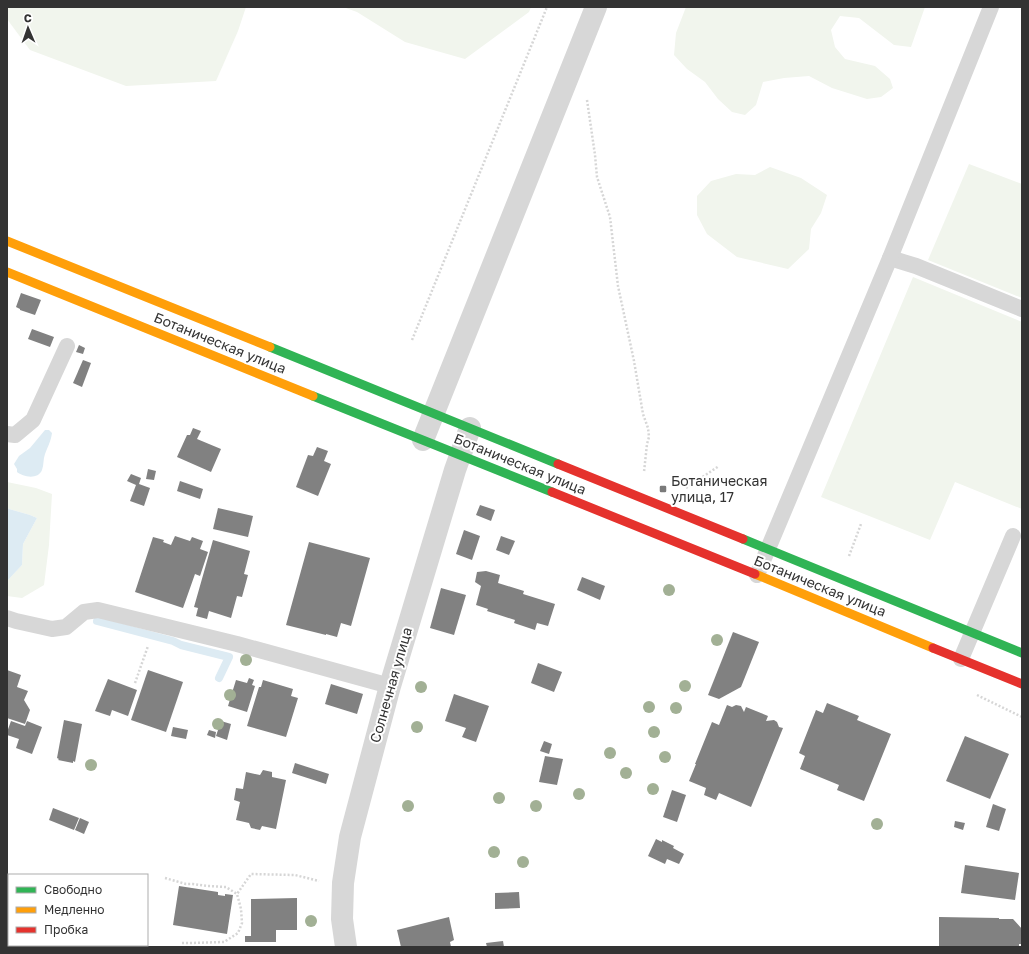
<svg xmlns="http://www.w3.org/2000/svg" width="1029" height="954" font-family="'Golos Text',sans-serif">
  <rect width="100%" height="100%" fill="#fff"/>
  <!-- green -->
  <g fill="#f1f5ed">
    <polygon points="7,7 246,7 238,31 216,81 126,86 30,50 7,19"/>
    <polygon points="343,7 531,7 529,12 465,59 405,42 357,12"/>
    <polygon points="686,7 925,7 911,47 894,45 859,18 840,16 831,30 835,47 845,59 875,66 890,79 893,88 881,97 867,99 832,88 809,76 784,78 763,82 756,105 745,115 732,112 718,99 705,82 687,69 674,55 676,33"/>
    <polygon points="969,164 1022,184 1022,298 928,260"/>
    <polygon points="770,167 801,178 827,195 821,213 811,229 809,249 788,269 737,257 707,234 697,215 697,196 711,181 736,174 755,175"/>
    <polygon points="913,277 1022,322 1022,509 955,482 930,540 821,497"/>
    <polygon points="7,482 36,488 52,494 49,545 44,585 22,598 7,596 7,581 22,565 23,544 37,518 30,515 9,509 7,507"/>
  </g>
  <!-- water -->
  <g fill="#ddebf3">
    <path d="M45 430H49L52 433C51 441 48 446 45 454 43 459 44 465 42 470 38 480 23 477 17 472V469L14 464 19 456 30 448Z"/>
    <polygon points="7,507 9,509 30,515 37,518 23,544 22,565 7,581"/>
  </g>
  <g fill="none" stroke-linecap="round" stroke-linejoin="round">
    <!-- stream -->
    <polyline stroke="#ddebf3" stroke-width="8" points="97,621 173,641 181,645 229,657 219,678"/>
  </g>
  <!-- building -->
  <g fill="#818181">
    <polygon points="21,293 41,300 35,315 20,310 20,309 16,307"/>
    <polygon points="32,329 54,337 50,347 28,339"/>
    <polygon points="79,345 85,348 83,354 76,352"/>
    <polygon points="83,360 91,363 82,387 73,383"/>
    <polygon points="193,428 201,431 197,439 221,449 211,472 177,457 187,435 190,435"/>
    <polygon points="317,447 328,451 324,461 331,464 318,496 296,487 308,455 313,456"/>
    <polygon points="148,469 156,471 154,480 146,479"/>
    <polygon points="131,474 141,478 139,484 150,488 144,506 130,501 136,485 127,481"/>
    <polygon points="180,481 203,489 200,499 177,491"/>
    <polygon points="480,505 495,510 491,521 476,515"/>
    <polygon points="218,508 253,516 248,537 213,529"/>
    <polygon points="464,530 480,536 472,560 456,554"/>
    <polygon points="175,536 190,541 192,537 203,541 200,549 208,552 200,576 195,574 183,608 135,592 153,537 164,540 163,542 171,545"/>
    <polygon points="501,536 515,541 509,555 496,550"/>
    <polygon points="213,540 250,551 244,574 248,575 242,597 237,596 231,618 209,611 207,619 196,616 198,608 194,607"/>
    <polygon points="309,542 370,558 351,626 341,623 337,637 326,634 326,635 286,625"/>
    <polygon points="486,571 500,575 498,583 524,591 523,594 555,604 548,626 537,623 535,630 514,623 515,620 487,611 488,609 476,605 481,586 475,582 477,572"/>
    <polygon points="582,577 605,586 600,600 577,590"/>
    <polygon points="441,588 466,595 454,635 430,628"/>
    <polygon points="733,632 759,642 741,687 719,699 708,695"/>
    <polygon points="538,663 562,672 554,692 531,683"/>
    <polygon points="7,670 21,675 17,687 28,691 24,700 30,710 25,724 7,718"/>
    <polygon points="148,670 183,682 166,732 131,720"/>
    <polygon points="249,678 254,680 252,685 255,686 247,712 228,706 236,680 247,683"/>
    <polygon points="108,679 137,690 128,716 112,710 110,716 95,711"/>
    <polygon points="263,680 293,689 291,696 298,698 286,737 247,726 259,687 261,687"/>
    <polygon points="331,684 363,694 357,714 325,704"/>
    <polygon points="454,694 489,706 476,742 462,737 466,728 445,721"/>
    <polygon points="827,703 859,716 857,720 891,734 864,801 837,790 839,785 800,769 805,756 799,753 816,710 823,713"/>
    <polygon points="727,705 732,707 736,705 741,706 744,712 746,707 768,716 766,721 774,720 777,722 779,727 783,728 751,807 719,793 716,800 704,795 706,788 689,781 696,764 695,764 712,722 719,725"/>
    <polygon points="64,720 82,724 75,762 73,761 73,763 58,760 59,759 57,758"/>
    <polygon points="11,721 25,726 27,721 42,727 32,754 16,748 19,739 7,735 7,732"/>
    <polygon points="221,721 231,724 227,740 216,736"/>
    <polygon points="173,727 188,730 186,739 171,736"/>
    <polygon points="209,730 216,732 215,738 207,735"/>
    <polygon points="965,736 1009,754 990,799 946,781"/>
    <polygon points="544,741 552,744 549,754 540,751"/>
    <polygon points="545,756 563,759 557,785 539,782"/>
    <polygon points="295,763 329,774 326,784 292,773"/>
    <polygon points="263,770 272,772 272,777 286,780 276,829 262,826 260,830 251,828 249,823 236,820 240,802 234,800 236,788 243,789 246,772 260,775"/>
    <polygon points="672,790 686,795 677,822 663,817"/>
    <polygon points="993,804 1006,809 999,831 986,827"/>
    <polygon points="53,808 79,818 74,830 49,820"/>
    <polygon points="80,818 89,822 84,834 75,830"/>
    <polygon points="955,821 965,823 963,830 954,827"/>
    <polygon points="656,839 662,842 662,840 674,846 673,848 684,854 679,864 667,859 665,864 648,856"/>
    <polygon points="965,865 1019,873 1015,900 961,893"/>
    <polygon points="179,886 218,892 218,895 225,896 225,894 233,895 227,934 173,925"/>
    <polygon points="519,892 520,908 495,909 495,893"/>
    <polygon points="297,898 297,930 276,930 276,942 245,942 245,936 251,936 251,899"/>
    <polygon points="449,917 454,940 450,942 451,947 401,947 397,930"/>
    <polygon points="939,917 999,918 999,919 1013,919 1022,929 1022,944 1019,944 1019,947 940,947 939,946"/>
    <polygon points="503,941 504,947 487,947 486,943"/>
  </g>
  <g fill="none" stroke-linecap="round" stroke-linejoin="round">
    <!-- path -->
    <g stroke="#d6d6d6" stroke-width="2.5" stroke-dasharray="2 2" stroke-linecap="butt">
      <polyline points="587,100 595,155 597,177 610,217 618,286 634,361 643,414 648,428 649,437 647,444 644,472"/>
      <polyline points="412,340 547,7"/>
      <polyline points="686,488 719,466"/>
      <polyline points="849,556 861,524"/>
      <polyline points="135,683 148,646"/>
      <polyline points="977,695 1022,717"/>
      <polyline points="165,878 186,884 193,884 208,886 226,887 237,894"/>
      <polyline points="182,943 190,943 224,942 238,933 242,923 241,909 237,894 251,874 295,875 319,881"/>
    </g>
    <!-- lane -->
    <g stroke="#d7d7d7" stroke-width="16">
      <polyline points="890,258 916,266 1022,309"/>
      <polyline points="7,434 15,435 33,420 67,346"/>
      <polyline points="757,575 890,258 991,7"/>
      <polyline points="7,618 16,621 52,629 66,627 84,612 98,610 237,644 390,686"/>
      <polyline points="961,659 1013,536"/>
    </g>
    <!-- street -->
    <g stroke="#d7d7d7" stroke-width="22">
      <polyline points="423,440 596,7"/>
      <polyline points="346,947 342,919 343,883 350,837 390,686 427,563 455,470 470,428"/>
    </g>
    <!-- fast -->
    <g stroke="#30b455" stroke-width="9">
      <polyline points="270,347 558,464"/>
      <polyline points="313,396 552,492"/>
      <polyline points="743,539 1022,653"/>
    </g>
    <!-- slow -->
    <g stroke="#ff9f0a" stroke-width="9">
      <polyline points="7,241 270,347"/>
      <polyline points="7,272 313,396"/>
      <polyline points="755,574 933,648"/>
    </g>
    <!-- jam -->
    <g stroke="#e5322d" stroke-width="9">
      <polyline points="558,464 743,539"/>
      <polyline points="552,492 755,574"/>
      <polyline points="933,648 1022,684"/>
    </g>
  </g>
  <!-- trees -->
  <g fill="#a2b095">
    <circle cx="669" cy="590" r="6"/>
    <circle cx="717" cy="640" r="6"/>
    <circle cx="246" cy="660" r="6"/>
    <circle cx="685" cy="686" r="6"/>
    <circle cx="421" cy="687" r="6"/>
    <circle cx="230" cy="695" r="6"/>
    <circle cx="649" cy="707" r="6"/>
    <circle cx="676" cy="708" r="6"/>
    <circle cx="218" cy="724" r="6"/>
    <circle cx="417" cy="727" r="6"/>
    <circle cx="654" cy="732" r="6"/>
    <circle cx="610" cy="753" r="6"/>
    <circle cx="665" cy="757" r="6"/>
    <circle cx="91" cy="765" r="6"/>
    <circle cx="626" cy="773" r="6"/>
    <circle cx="653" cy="789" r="6"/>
    <circle cx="579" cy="794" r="6"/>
    <circle cx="499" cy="798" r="6"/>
    <circle cx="408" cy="806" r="6"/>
    <circle cx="536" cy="806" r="6"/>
    <circle cx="877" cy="824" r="6"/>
    <circle cx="494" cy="852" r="6"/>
    <circle cx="523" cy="862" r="6"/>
    <circle cx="311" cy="921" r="6"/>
  </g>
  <!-- markers -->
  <rect fill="#7a7a7a" stroke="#fff" stroke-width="1.5" x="659" y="485" width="8" height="8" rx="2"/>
  <g text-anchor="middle" stroke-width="4" stroke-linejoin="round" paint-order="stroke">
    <!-- street labels -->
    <g font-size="14" fill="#333" stroke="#fff">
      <text transform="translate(220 343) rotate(22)" y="5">Ботаническая улица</text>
      <text transform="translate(520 464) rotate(22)" y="5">Ботаническая улица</text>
      <text transform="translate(820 586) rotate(22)" y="5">Ботаническая улица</text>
      <text transform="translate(391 685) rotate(-74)" y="5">Солнечная улица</text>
    </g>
    <!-- poi labels -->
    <g font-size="14" fill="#333" stroke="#fff" text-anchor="start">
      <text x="671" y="486">Ботаническая<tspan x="671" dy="16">улица, 17</tspan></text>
    </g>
  </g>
  <!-- border -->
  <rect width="1029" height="954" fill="none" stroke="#333333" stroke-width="16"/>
  <!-- legend -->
  <rect x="8" y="874" width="140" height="72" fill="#ffffff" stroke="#adadad"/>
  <rect x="16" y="887" width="20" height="6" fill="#30b455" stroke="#adadad"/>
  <text x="44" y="894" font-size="12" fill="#333333">Свободно</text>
  <rect x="16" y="907" width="20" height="6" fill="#ff9f0a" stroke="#adadad"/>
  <text x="44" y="914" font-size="12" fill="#333333">Медленно</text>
  <rect x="16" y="927" width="20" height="6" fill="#e5322d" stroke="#adadad"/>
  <text x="44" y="934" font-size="12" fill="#333333">Пробка</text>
  <!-- north arrow -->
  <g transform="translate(28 28) rotate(358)" stroke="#ffffff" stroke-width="3" paint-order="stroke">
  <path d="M0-3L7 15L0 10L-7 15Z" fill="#333333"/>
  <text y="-6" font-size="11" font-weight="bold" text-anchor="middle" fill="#333333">С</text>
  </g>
</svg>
